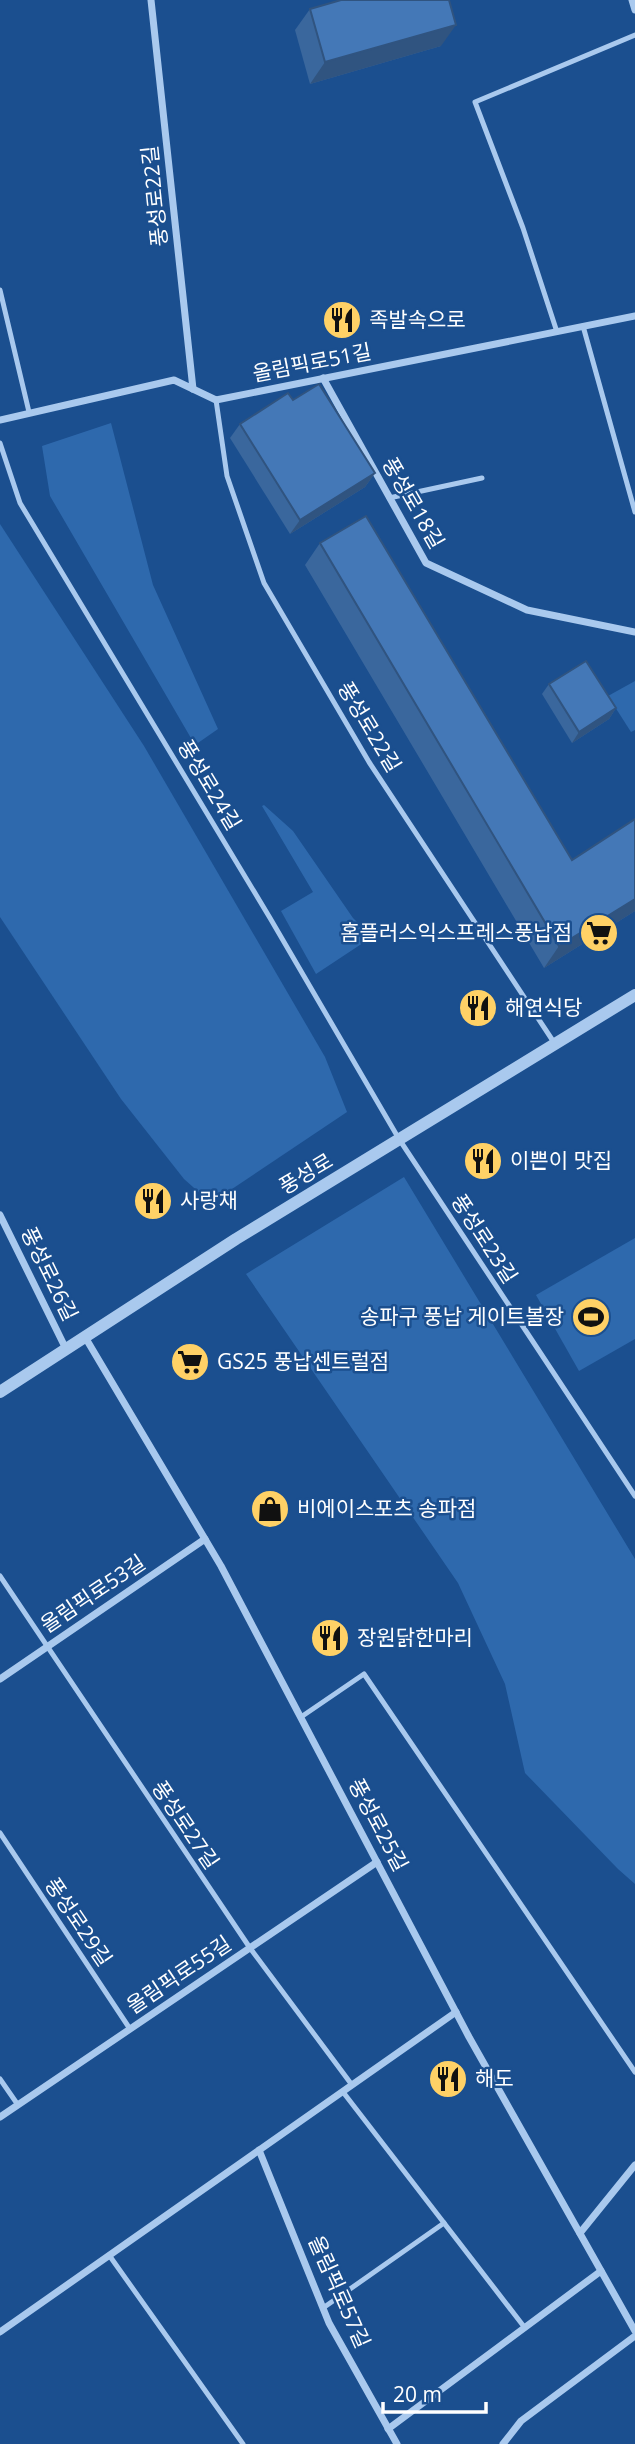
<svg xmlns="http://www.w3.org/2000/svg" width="635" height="2444" font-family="'Open Sans','Noto Sans KR',sans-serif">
  <rect width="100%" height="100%" fill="#1b4f8f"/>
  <!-- green -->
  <g fill="#2e69ad">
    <polygon points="111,423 153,585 218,729 195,745 50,496 42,446"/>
    <polygon points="0,524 144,746 325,1057 347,1112 211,1203 184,1179 121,1099 0,917"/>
    <polygon points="635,681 635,730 631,732 608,696"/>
    <polygon points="264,805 293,831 353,918 372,937 316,974 281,911 313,892 262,806"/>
    <polygon points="404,1177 635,1559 635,1884 618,1869 525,1773 505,1684 458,1583 246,1274"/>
    <polygon points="635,1238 635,1339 579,1371 536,1295"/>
  </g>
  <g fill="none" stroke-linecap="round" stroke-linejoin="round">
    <!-- service -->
    <g stroke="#a9c9ee" stroke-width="5">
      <polyline points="0,290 29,412"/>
      <polyline points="583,326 635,512"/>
      <polyline points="557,332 523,228 475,102 635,35"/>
      <polyline points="216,400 227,476 264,583 369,762 555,1044"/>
      <polyline points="0,443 20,503 270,918 399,1139 635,1496"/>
      <polyline points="389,498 482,478"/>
      <polyline points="0,1576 250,1948 352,2085"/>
      <polyline points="301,1717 364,1674 635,2072"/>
      <polyline points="0,1833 130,2029"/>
      <polyline points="0,2079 18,2105"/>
      <polyline points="343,2092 525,2328"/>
      <polyline points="109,2255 243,2444"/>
      <polyline points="323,2308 444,2223"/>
    </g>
    <!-- minor -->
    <g stroke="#a9c9ee" stroke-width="7">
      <polyline points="151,0 193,389"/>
      <polyline points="632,0 635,10"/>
      <polyline points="323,378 426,563 527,610 635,632"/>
      <polyline points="0,420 174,380 216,400 635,316"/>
      <polyline points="0,1215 66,1349"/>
      <polyline points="85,1337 221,1566 469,2037 635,2331"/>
      <polyline points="0,1679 205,1539"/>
      <polyline points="0,2117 377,1862"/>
      <polyline points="259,2150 329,2323 397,2444"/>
      <polyline points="580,2233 635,2165"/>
      <polyline points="0,2332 456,2012"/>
      <polyline points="388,2429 601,2271"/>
      <polyline points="503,2444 521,2421 635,2336"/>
    </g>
    <!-- tertiary -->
    <polyline stroke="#a9c9ee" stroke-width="12" points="0,1392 236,1239 635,995"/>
  </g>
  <!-- wall -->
  <g fill="#3a679d">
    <polygon points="310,9 441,46 310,84 295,30"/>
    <polygon points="293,400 375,473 365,487 290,534 230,438 240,424"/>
    <polygon points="320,543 572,860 635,911 544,968 305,565"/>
    <polygon points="549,684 616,708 609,719 572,743 542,694"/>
  </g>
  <!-- shaded-wall -->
  <g fill="#305480">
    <polygon points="456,25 441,46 310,84 325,62"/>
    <polygon points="375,473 365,487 290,534 300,520"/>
    <polygon points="616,708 609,719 572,743 579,732"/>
    <polygon points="635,899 635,911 544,968 559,946"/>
  </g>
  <!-- building -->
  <g fill="#4478b7" stroke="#305480" stroke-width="2">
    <polygon points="341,0 449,0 456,25 325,62 310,9"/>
    <polygon points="319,384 375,473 300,520 240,424 288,393 293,400"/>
    <polygon points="366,516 572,860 635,819 635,899 559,946 320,543"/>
    <polygon points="586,661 616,708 579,732 549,684"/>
  </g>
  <!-- icons -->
  <defs>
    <symbol id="restaurant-disc" viewBox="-11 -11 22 22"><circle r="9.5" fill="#ffd166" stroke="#1b4f8f"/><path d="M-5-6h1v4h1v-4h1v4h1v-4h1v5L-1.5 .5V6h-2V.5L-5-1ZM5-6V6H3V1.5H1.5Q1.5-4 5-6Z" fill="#111"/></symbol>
    <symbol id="supermarket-disc" viewBox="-11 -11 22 22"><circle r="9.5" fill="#ffd166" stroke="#1b4f8f"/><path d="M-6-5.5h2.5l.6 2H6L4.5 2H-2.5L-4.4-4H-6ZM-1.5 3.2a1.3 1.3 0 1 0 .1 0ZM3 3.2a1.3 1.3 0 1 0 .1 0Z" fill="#111"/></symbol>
    <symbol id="stadium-disc" viewBox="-11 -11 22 22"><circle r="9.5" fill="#ffd166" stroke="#1b4f8f"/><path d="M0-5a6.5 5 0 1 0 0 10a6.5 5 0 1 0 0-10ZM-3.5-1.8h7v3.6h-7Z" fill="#111"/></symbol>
    <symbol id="shop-disc" viewBox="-11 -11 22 22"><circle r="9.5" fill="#ffd166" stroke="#1b4f8f"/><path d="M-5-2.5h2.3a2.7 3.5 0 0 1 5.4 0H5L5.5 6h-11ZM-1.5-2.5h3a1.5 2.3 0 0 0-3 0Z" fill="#111"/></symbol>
  </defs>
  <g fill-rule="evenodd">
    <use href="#restaurant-disc" x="320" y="298" width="44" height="44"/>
    <use href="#supermarket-disc" x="577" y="911" width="44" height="44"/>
    <use href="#restaurant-disc" x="456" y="986" width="44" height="44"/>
    <use href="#restaurant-disc" x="461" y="1139" width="44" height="44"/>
    <use href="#restaurant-disc" x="131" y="1179" width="44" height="44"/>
    <use href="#stadium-disc" x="569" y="1295" width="44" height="44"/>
    <use href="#supermarket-disc" x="168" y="1340" width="44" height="44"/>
    <use href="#shop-disc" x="248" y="1487" width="44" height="44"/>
    <use href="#restaurant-disc" x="308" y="1616" width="44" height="44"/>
    <use href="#restaurant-disc" x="426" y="2057" width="44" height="44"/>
  </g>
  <g text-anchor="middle" stroke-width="5" stroke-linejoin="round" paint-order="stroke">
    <!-- street labels -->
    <g font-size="21" fill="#fff" stroke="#1b4f8f">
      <text transform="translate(155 196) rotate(-96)" y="7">풍성로22길</text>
      <text transform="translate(312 363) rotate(-11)" y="7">올림픽로51길</text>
      <text transform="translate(413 503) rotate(60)" y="7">풍성로18길</text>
      <text transform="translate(369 727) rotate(59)" y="7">풍성로22길</text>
      <text transform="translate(209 785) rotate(59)" y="7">풍성로24길</text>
      <text transform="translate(306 1174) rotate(-31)" y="7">풍성로</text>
      <text transform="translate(484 1239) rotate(57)" y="7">풍성로23길</text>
      <text transform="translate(49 1274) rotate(64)" y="7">풍성로26길</text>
      <text transform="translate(93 1594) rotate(-34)" y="7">올림픽로53길</text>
      <text transform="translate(185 1825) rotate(56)" y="7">풍성로27길</text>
      <text transform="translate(378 1825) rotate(62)" y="7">풍성로25길</text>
      <text transform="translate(78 1922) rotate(56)" y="7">풍성로29길</text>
      <text transform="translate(179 1975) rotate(-34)" y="7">올림픽로55길</text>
      <text transform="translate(339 2292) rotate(66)" y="7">올림픽로57길</text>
    </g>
    <!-- poi labels -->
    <g font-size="21" fill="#fff" stroke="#1b4f8f" text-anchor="start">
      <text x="369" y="327">족발속으로</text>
      <text x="572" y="940" text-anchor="end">홈플러스익스프레스풍납점</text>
      <text x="505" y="1015">해연식당</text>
      <text x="510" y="1168">이쁜이 맛집</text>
      <text x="180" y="1208">사랑채</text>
      <text x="564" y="1324" text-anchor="end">송파구 풍납 게이트볼장</text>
      <text x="217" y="1369">GS25 풍납센트럴점</text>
      <text x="297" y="1516">비에이스포츠 송파점</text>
      <text x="357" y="1645">장원닭한마리</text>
      <text x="475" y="2086">해도</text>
    </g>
  </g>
  <!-- scale -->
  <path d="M383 2402v10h103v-10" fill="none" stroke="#ffffff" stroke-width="3.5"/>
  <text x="393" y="2402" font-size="21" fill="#ffffff" stroke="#1b4f8f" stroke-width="5" paint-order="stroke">20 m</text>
</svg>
